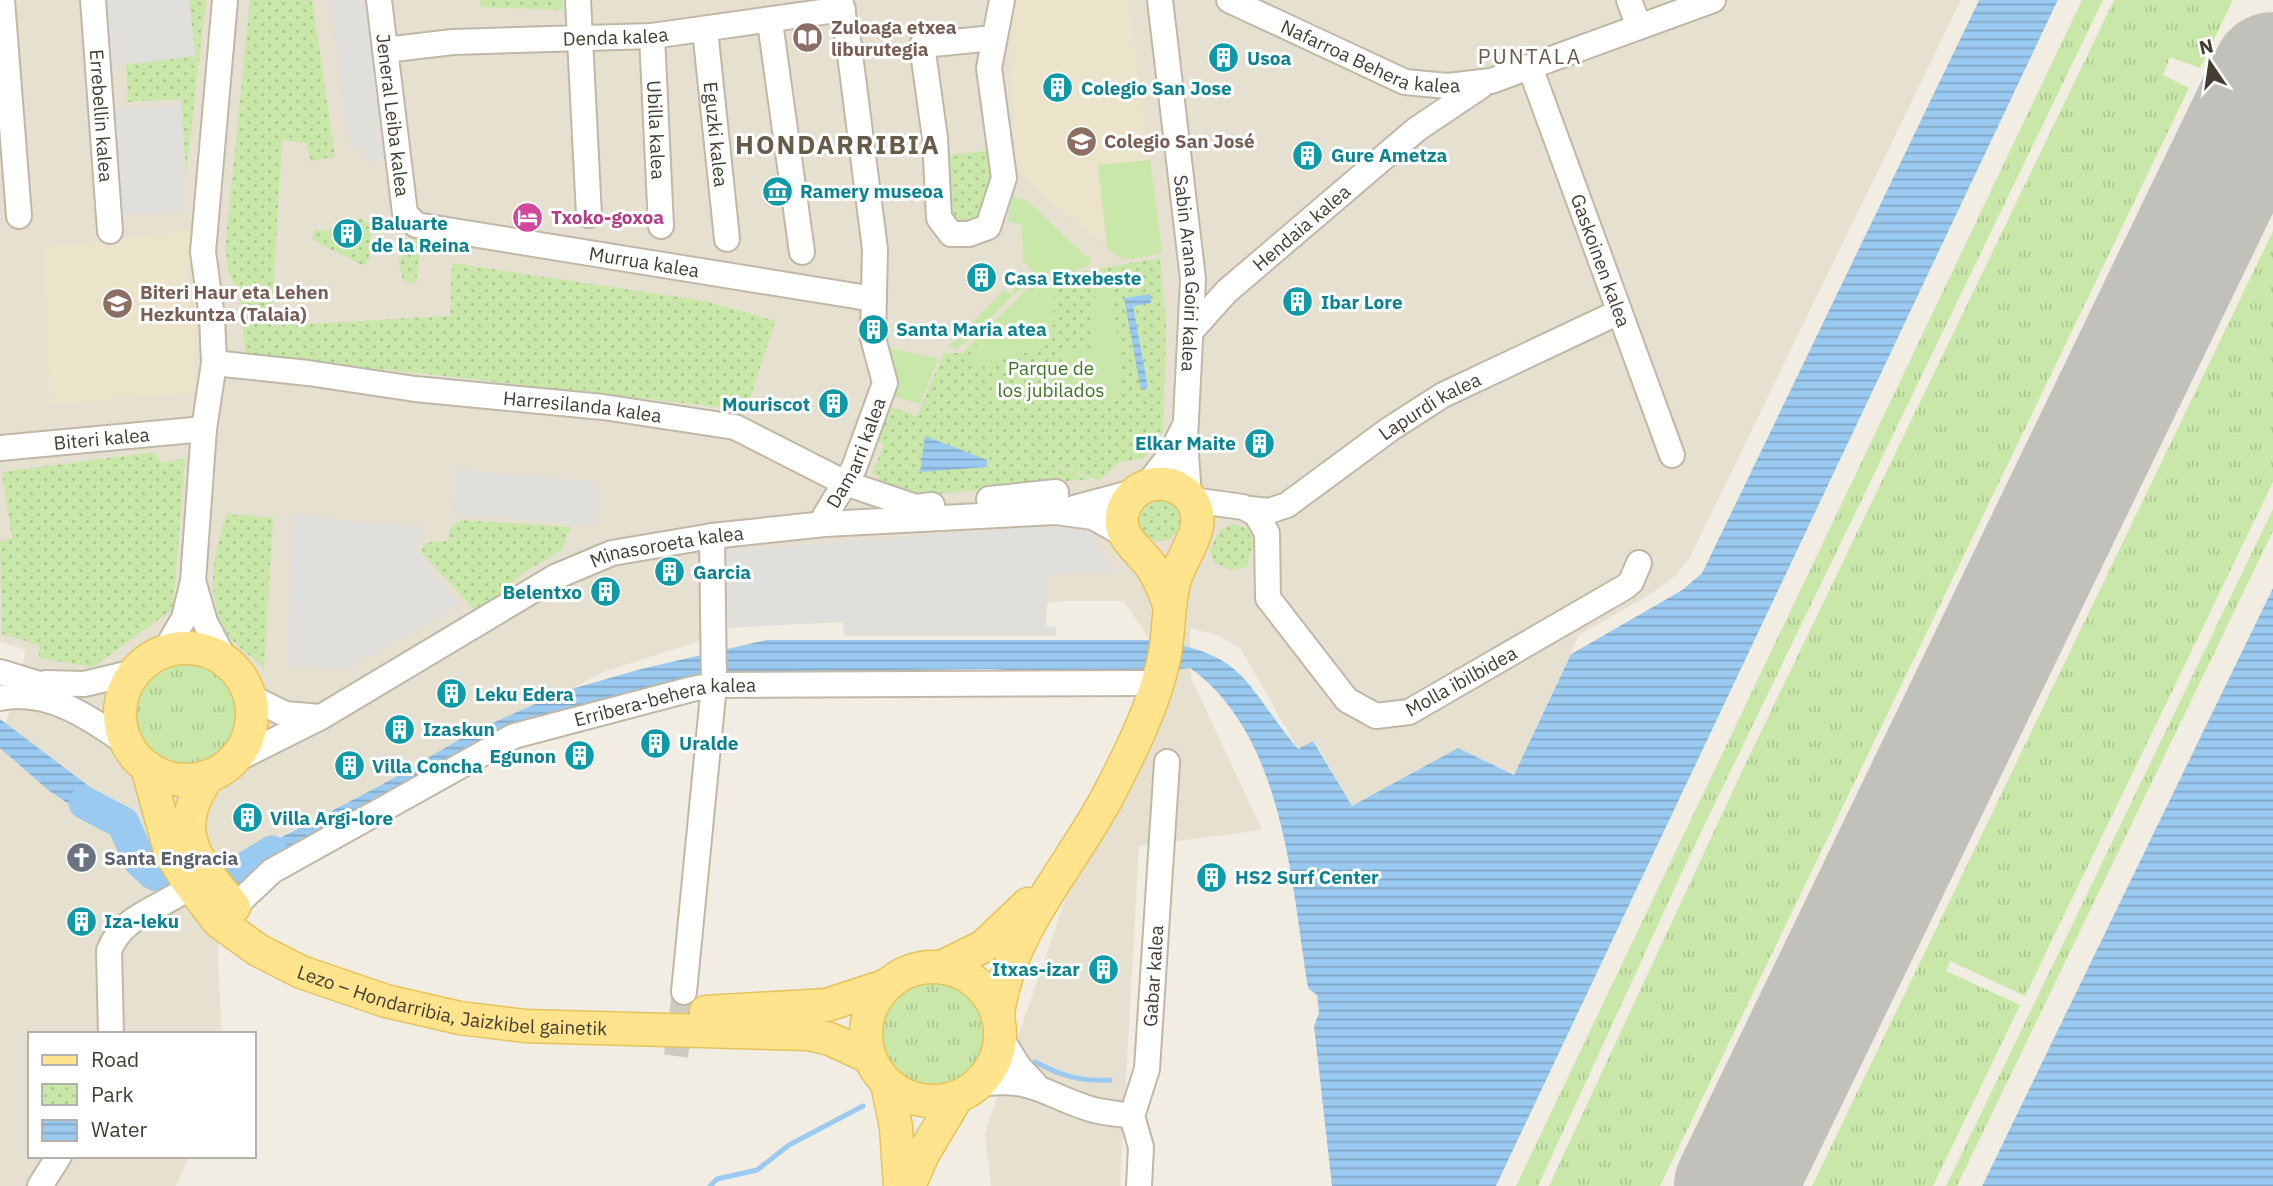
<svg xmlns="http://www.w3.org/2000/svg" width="2273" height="1186" font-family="'IBM Plex Sans',sans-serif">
  <defs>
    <pattern id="grass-tufts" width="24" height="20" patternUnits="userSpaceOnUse" patternTransform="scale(1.75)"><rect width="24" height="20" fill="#c8e7a9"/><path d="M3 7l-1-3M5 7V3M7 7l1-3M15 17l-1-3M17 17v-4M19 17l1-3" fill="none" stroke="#adc792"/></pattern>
    <pattern id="park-dots" width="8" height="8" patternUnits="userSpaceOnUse" patternTransform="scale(1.75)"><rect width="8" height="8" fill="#c8e7a9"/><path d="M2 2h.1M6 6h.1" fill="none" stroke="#adc792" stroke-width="1.8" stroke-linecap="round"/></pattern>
    <pattern id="water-rules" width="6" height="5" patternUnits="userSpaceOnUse" patternTransform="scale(1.75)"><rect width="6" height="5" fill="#9bcaf1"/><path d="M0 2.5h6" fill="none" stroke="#80a5c4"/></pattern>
  </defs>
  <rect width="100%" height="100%" fill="#f1ede2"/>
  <!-- residential -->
  <polygon fill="#e5e0d0" points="0,0 1961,0 1689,559 1676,575 1651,594 1579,635 1514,775 1458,748 1352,807 1314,741 1298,749 1241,649 1219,636 1190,628 1191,678 1262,830 1139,846 1120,1186 991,1186 985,1133 1142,676 1150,640 1124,601 1066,601 947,611 709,618 706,639 606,671 220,867 218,965 222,1034 30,1034 30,1156 189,1156 176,1186 0,1186 0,746 26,650 0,642"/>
  <!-- education -->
  <g fill="#ebe4cb">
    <polygon points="1013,0 1128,0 1162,253 1124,260 1054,205 1019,171 1015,156 1009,30"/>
    <polygon points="194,230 187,281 190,324 196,325 193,392 50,404 43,248"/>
  </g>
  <!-- grass -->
  <g fill="url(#grass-tufts)">
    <polygon points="2082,0 2103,0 1689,857 1538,1186 1516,1186"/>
    <polygon points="2114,0 2233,0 2200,68 2170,57 2163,75 2189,88 1660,1186 1549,1186 1743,769"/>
    <polygon points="2273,231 2273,482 2025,996 1950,961 1946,971 2020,1005 1933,1186 1812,1186"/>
    <polygon points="2273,509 2273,531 1957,1186 1946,1186"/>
    <circle cx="187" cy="713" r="51"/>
    <circle cx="933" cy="1034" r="53"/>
  </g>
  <!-- park -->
  <g fill="url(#park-dots)">
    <polygon points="189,0 206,0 186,174 181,99 128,102 126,64 195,55"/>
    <polygon points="250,0 312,0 335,157 310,161 307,143 282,140 271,326 450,316 452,263 705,301 775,321 746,410 391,370 246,358 240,296 229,272 225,249"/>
    <polygon points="481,0 562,0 563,10 480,7"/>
    <polygon points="987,151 993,204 978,223 952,227 938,156"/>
    <polygon points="360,218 372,225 369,257 364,266 312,240 315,229 323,231 357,221"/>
    <polygon points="402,238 421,238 416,284 403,281 398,259 402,258 402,250 398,250"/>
    <polygon points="1160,258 1166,324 1163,432 1144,458 1120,462 1099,480 1035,458 1091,479 917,496 878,482 879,476 872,474 884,444 874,440 885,405 917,416 944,353 962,353 1037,279"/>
    <polygon points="154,452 161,463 185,458 173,609 93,667 39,658 39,645 2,634 0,541 12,538 2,472"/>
    <circle cx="1160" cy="520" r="21"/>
    <path d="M227 514 273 518 264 668C253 657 232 644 225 630 205 593 213 552 227 514Z"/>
    <polygon points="461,520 570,527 562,550 524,572 479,615 421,552 425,543 448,541 450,528"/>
    <polygon points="1233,524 1248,529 1253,544 1247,567 1230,570 1214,562 1210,550 1220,530"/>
  </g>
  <!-- garden -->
  <g fill="#c8e7a9">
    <polygon points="1150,160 1162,253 1124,260 1107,248 1098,165"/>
    <polygon points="1011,197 1026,200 1086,256 1090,257 1090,265 1073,272 1044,273 1015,294 1012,291 1032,270 1023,262 1022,224 1008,222"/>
    <polygon points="1104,275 1108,278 1123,374 1120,396 1104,403 1058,389 1063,352 1092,349 1096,284 1059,281"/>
    <path d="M1055 281 1052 341 1034 351 971 366 967 357C993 330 1018 288 1055 281Z"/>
    <polygon points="1004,290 1013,295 964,344 956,349 949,346"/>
    <polygon points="881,346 938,359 920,404 893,396 898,384"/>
  </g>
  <!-- parking -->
  <g fill="#e1dfdb">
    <polygon points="100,0 189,0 195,56 105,67"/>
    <polygon points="329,0 370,0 389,158 365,164 362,147 350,149"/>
    <polygon points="182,104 183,212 115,216 107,111"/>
    <polygon points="457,469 598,482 595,525 453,514"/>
    <polygon points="291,515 424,527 417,552 460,604 349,668 287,666"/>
    <polygon points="1025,527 1087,527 1115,573 1049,574 1046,626 1056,627 1056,636 844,636 843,622 728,628 722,551"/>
  </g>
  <!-- water -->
  <g fill="url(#water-rules)">
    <path d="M1979 0H2058L1496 1186H1332L1314 1026 1319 1013 1317 995 1308 988C1291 882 1284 735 1190 668L1114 678 993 669 794 671 741 675 621 697 261 869 238 884 226 866 383 784 469 734 561 692 641 669 766 640H1150C1247 653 1242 681 1298 749L1313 741 1352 806 1458 748 1514 775 1571 654 1682 590 1702 573Z"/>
    <polygon points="1150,294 1151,303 1133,306 1148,388 1141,390 1124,298"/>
    <polygon points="925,436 987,460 987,467 920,472"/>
    <polygon points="2273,588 2273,1186 1982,1186"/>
    <polygon points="0,719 115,806 129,819 117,826 81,812 48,790 0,748"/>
  </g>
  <!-- pier -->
  <g fill="#f1ede2">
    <polygon points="1975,0 1979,0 1702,573 1682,590 1571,654 1573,649 1680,587 1699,571"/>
    <polygon points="2058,0 2061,1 1500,1186 1496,1186"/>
    <polygon points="2273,584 1982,1186 1978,1186 2270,586"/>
    <polygon points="1191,642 1222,654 1248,674 1298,749 1245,677 1220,657 1191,646"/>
  </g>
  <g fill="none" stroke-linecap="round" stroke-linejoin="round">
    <!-- stream -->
    <g stroke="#9bcaf1" stroke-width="5">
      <path d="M1035 1062C1060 1075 1080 1082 1110 1080"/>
      <polyline points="710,1186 717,1179 757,1170 789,1145 863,1106"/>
    </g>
    <!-- river -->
    <polyline stroke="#9bcaf1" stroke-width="33" points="85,803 123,823 140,861 154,874 183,881 233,876 272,852"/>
    <!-- runway -->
    <polyline stroke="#c2c0ba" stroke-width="122" points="1735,1186 2273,73"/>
    <!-- minor-tunnel -->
    <polyline stroke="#cecabf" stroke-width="24" stroke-dasharray="24 12" stroke-linecap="butt" points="676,1056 684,992"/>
    <defs>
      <g id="minor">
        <polyline points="2,0 19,216"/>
        <path id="s1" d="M93 0 110 231"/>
        <path id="s2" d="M379 0 405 213 416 225 874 299"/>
        <polyline points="578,0 589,215"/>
        <path id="s3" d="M1160 0 1193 279 1185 440 1189 496"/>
        <path id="s4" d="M1229 0 1405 82 1448 86 1491 81 1713 0"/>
        <polyline points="1629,0 1639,27"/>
        <polyline points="770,22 802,252"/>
        <path id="s5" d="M705 30 727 239"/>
        <path id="s6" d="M652 36 661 226"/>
        <polyline points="994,38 922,45 935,138 939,218 951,234 969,234 988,227 1004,178 989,68 1002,0"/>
        <path id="s7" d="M385 50 453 42 652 36 843 9"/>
        <path id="s8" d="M1530 67 1672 455"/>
        <path id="s9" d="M1192 330 1227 291 1417 129 1481 86"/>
        <path id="s10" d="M214 363 308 373 415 389 603 407 735 427 845 483 916 507 932 505"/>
        <path id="s11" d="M0 448 204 429"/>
        <polyline points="1147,485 1171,454 1183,429"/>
        <polyline points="989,499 1056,492 1056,512"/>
        <polyline points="1192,500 1243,507 1256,514 1267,533 1268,598 1347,700 1376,716 1409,712 1625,587 1631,582 1639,563"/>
        <polyline points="1070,509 1137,491"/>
        <path id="s12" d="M1250 509 1269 511 1287 505 1390 429 1443 395 1619 312"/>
        <path id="s13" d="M825 524V516L854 468 885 383 873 338 875 249 848 39 840 0"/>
        <polyline points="194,584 205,622 225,660"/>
        <polyline points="165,651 184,618 193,581 204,429 214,363 212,317 203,252 225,0"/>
        <polyline points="0,672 62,691"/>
        <polyline points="46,683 84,684 135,672"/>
        <polyline points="251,697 285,714 320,717"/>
        <path d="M0 698C47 688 91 718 127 744"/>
        <path id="s14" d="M233 761 321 717 555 577 612 553 712 536 825 524 1056 512 1093 517 1125 535"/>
        <path id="s15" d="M234 907 272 871 514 736 692 689 714 685 1146 683"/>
        <polyline points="684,992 714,685 712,536"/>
        <path d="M111 1034 109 951C121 917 158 909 185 890L193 867"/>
        <polyline points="1000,1037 1019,1067 1035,1084"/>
        <path d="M978 1084C1036 1076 1045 1096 1094 1110 1106 1113 1120 1114 1132 1116"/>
        <polyline points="40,1186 59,1156"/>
        <path id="s16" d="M1139 1186 1141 1147 1132 1116 1147 1069 1167 762"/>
      </g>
      <g id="major">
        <circle cx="186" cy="714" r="66"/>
        <path id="s17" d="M147 767 171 854 189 883 219 922 258 950 301 972 386 1001 460 1018 525 1026 808 1034 830 1039 869 1057"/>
        <path d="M208 777C169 832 197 861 234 907"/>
        <circle cx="933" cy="1034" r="67"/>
        <polyline points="942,967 984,946 1028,904"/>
        <polyline points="706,1012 827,1005 885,986"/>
        <path d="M998 1014C1009 929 1073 865 1111 790 1132 749 1153 707 1163 663 1170 635 1167 607 1175 579 1182 555 1209 526 1192 501 1175 475 1136 479 1124 508 1114 535 1137 547 1151 566 1159 578 1164 590 1169 604"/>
        <polyline points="887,1083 896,1127 900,1186"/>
        <polyline points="909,1186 923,1154 957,1097"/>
      </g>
    </defs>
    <!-- minor casing -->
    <use href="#minor" stroke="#c0b8a7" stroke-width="28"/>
    <!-- major casing -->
    <use href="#major" stroke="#e5c35c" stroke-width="35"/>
    <!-- minor -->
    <use href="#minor" stroke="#fff" stroke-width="24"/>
    <!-- major -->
    <use href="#major" stroke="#ffe48d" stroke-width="32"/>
  </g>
  <!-- icons -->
  <defs>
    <symbol id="library-disc" viewBox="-11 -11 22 22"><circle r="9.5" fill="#8d6e63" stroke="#fff"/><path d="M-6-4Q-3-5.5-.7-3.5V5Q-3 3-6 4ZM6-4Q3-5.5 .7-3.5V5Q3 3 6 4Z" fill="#fff"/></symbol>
    <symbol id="building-disc" viewBox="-11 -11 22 22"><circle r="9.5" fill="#0f9aa8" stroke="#fff"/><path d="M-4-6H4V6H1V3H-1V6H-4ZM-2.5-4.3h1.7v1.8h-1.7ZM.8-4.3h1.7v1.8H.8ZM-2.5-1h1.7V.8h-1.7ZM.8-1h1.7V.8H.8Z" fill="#fff"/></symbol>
    <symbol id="school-disc" viewBox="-11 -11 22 22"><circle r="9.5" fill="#8d6e63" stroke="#fff"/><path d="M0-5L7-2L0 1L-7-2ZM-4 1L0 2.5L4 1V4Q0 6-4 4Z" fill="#fff"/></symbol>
    <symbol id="museum-disc" viewBox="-11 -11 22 22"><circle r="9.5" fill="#0f9aa8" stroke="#fff"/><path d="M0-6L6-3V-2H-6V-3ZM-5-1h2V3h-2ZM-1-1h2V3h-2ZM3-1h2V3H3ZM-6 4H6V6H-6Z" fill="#fff"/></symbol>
    <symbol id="hotel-disc" viewBox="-11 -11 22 22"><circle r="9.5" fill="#d1479c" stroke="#fff"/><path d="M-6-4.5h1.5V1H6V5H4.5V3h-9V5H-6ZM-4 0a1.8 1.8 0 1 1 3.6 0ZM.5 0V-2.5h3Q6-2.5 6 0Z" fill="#fff"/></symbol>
    <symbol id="church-disc" viewBox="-11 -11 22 22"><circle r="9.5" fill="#6b7280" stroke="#fff"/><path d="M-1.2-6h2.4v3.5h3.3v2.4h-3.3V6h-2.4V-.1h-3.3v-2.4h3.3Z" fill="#fff"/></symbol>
  </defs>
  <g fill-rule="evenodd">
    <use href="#library-disc" x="790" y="20" width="35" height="35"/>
    <use href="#building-disc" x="1206" y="40" width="35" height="35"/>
    <use href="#building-disc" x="1040" y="70" width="35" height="35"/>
    <use href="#school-disc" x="1064" y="124" width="35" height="35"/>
    <use href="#building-disc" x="1290" y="138" width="35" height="35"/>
    <use href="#museum-disc" x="760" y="174" width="35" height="35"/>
    <use href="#hotel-disc" x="510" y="200" width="35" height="35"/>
    <use href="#building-disc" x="330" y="216" width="35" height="35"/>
    <use href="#building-disc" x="964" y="260" width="35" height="35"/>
    <use href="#building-disc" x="1280" y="284" width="35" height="35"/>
    <use href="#school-disc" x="100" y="286" width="35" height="35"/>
    <use href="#building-disc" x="856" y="312" width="35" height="35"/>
    <use href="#building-disc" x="816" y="386" width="35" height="35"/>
    <use href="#building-disc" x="1242" y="426" width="35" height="35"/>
    <use href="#building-disc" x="652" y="554" width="35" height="35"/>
    <use href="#building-disc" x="588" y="574" width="35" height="35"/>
    <use href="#building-disc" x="434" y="676" width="35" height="35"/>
    <use href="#building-disc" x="382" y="712" width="35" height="35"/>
    <use href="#building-disc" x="638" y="726" width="35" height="35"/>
    <use href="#building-disc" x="562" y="738" width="35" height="35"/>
    <use href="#building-disc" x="332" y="748" width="35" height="35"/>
    <use href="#building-disc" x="230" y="800" width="35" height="35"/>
    <use href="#church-disc" x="64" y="840" width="35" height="35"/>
    <use href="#building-disc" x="1194" y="860" width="35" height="35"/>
    <use href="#building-disc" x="64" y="904" width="35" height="35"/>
    <use href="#building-disc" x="1086" y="952" width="35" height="35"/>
  </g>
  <g text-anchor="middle" stroke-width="6" stroke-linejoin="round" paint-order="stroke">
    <!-- education labels -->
    <g font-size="19" font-weight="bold" fill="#785e54" stroke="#fff" text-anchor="start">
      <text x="831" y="34">Zuloaga etxea<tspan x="831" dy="22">liburutegia</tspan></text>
      <text x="1104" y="148">Colegio San José</text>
      <text x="140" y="299">Biteri Haur eta Lehen<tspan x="140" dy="22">Hezkuntza (Talaia)</tspan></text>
    </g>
    <!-- street labels -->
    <g font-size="19" fill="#433d32" stroke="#fff">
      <text dy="7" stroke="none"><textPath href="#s7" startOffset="231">Denda kalea</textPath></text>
      <text dy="7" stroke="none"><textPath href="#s4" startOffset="154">Nafarroa Behera kalea</textPath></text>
      <text dy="7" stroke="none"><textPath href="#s2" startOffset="116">Jeneral Leiba kalea</textPath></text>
      <text dy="7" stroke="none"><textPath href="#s1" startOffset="116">Errebellin kalea</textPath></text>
      <text dy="7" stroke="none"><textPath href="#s6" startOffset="94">Ubilla kalea</textPath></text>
      <text dy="7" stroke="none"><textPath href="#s5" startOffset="105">Eguzki kalea</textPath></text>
      <text dy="7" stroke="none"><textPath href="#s9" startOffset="150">Hendaia kalea</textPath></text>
      <text dy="7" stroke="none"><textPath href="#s8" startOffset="206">Gaskoinen kalea</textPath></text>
      <text dy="7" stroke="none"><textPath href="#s2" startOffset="462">Murrua kalea</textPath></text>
      <text dy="7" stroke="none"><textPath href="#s3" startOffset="275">Sabin Arana Goiri kalea</textPath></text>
      <text dy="7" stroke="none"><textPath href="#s10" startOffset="371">Harresilanda kalea</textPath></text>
      <text dy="7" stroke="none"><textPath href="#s12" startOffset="212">Lapurdi kalea</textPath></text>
      <text dy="7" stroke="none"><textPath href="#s11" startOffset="102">Biteri kalea</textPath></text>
      <text dy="7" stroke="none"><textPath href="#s13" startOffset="79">Damarri kalea</textPath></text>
      <text dy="7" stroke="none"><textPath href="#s14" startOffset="488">Minasoroeta kalea</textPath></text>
      <text transform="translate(1461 681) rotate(-29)" y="7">Molla ibilbidea</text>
      <text dy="7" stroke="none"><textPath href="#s15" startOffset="485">Erribera-behera kalea</textPath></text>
      <text dy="7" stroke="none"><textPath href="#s16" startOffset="214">Gabar kalea</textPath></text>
      <text dy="7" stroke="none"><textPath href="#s17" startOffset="425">Lezo – Hondarribia, Jaizkibel gainetik</textPath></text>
    </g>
    <!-- culture labels -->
    <g font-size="19" font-weight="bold" fill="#0d838f" stroke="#fff" text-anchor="start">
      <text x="1247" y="65">Usoa</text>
      <text x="1081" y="95">Colegio San Jose</text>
      <text x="1331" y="162">Gure Ametza</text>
      <text x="800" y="198">Ramery museoa</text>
      <text x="371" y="230">Baluarte<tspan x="371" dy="22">de la Reina</tspan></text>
      <text x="1004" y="285">Casa Etxebeste</text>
      <text x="1321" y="309">Ibar Lore</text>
      <text x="896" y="336">Santa Maria atea</text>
      <text x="810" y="411" text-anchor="end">Mouriscot</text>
      <text x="1236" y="450" text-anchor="end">Elkar Maite</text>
      <text x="693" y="579">Garcia</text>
      <text x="582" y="599" text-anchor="end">Belentxo</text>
      <text x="475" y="701">Leku Edera</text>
      <text x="423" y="736">Izaskun</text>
      <text x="679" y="750">Uralde</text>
      <text x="556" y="763" text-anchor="end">Egunon</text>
      <text x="372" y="773">Villa Concha</text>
      <text x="270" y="825">Villa Argi-lore</text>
      <text x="1235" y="884">HS2 Surf Center</text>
      <text x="104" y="928">Iza-leku</text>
      <text x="1080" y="976" text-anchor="end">Itxas-izar</text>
    </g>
    <!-- hotel labels -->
    <g font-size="19" font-weight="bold" fill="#b23c85" stroke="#fff" text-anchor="start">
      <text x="551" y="224">Txoko-goxoa</text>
    </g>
    <!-- park labels -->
    <g font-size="19" fill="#407525" stroke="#fff">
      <text x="1051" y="375">Parque de<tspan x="1051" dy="22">los jubilados</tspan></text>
    </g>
    <!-- worship labels -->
    <g font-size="19" font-weight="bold" fill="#5b616d" stroke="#fff" text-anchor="start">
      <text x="104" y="865">Santa Engracia</text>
    </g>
    <!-- neighbourhood labels -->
    <g font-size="21" letter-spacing="2" fill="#665c49" stroke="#fff">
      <text x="1530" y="64">PUNTALA</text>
    </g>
    <!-- district labels -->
    <g font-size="26" font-weight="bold" letter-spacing="2" fill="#665c49" stroke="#fff">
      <text x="838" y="154">HONDARRIBIA</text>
    </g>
  </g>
  <!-- legend -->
  <rect x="28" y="1032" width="228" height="126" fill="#ffffff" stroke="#b4b1ad" stroke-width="2"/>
  <rect x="42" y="1055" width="35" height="10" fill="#ffe48d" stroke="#b4b1ad" stroke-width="2"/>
  <text x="91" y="1067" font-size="21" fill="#433d32">Road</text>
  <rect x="42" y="1084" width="35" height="21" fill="url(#park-dots)" stroke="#b4b1ad" stroke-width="2"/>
  <text x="91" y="1102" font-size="21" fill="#433d32">Park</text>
  <rect x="42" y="1120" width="35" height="21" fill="url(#water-rules)" stroke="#b4b1ad" stroke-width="2"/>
  <text x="91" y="1137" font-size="21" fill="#433d32">Water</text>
  <!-- north arrow -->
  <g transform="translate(2210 63) rotate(347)" stroke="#ffffff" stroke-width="5" paint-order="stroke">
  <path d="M0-5L12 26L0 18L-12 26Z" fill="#433d32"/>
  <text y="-10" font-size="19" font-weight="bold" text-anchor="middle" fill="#433d32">N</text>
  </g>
</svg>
